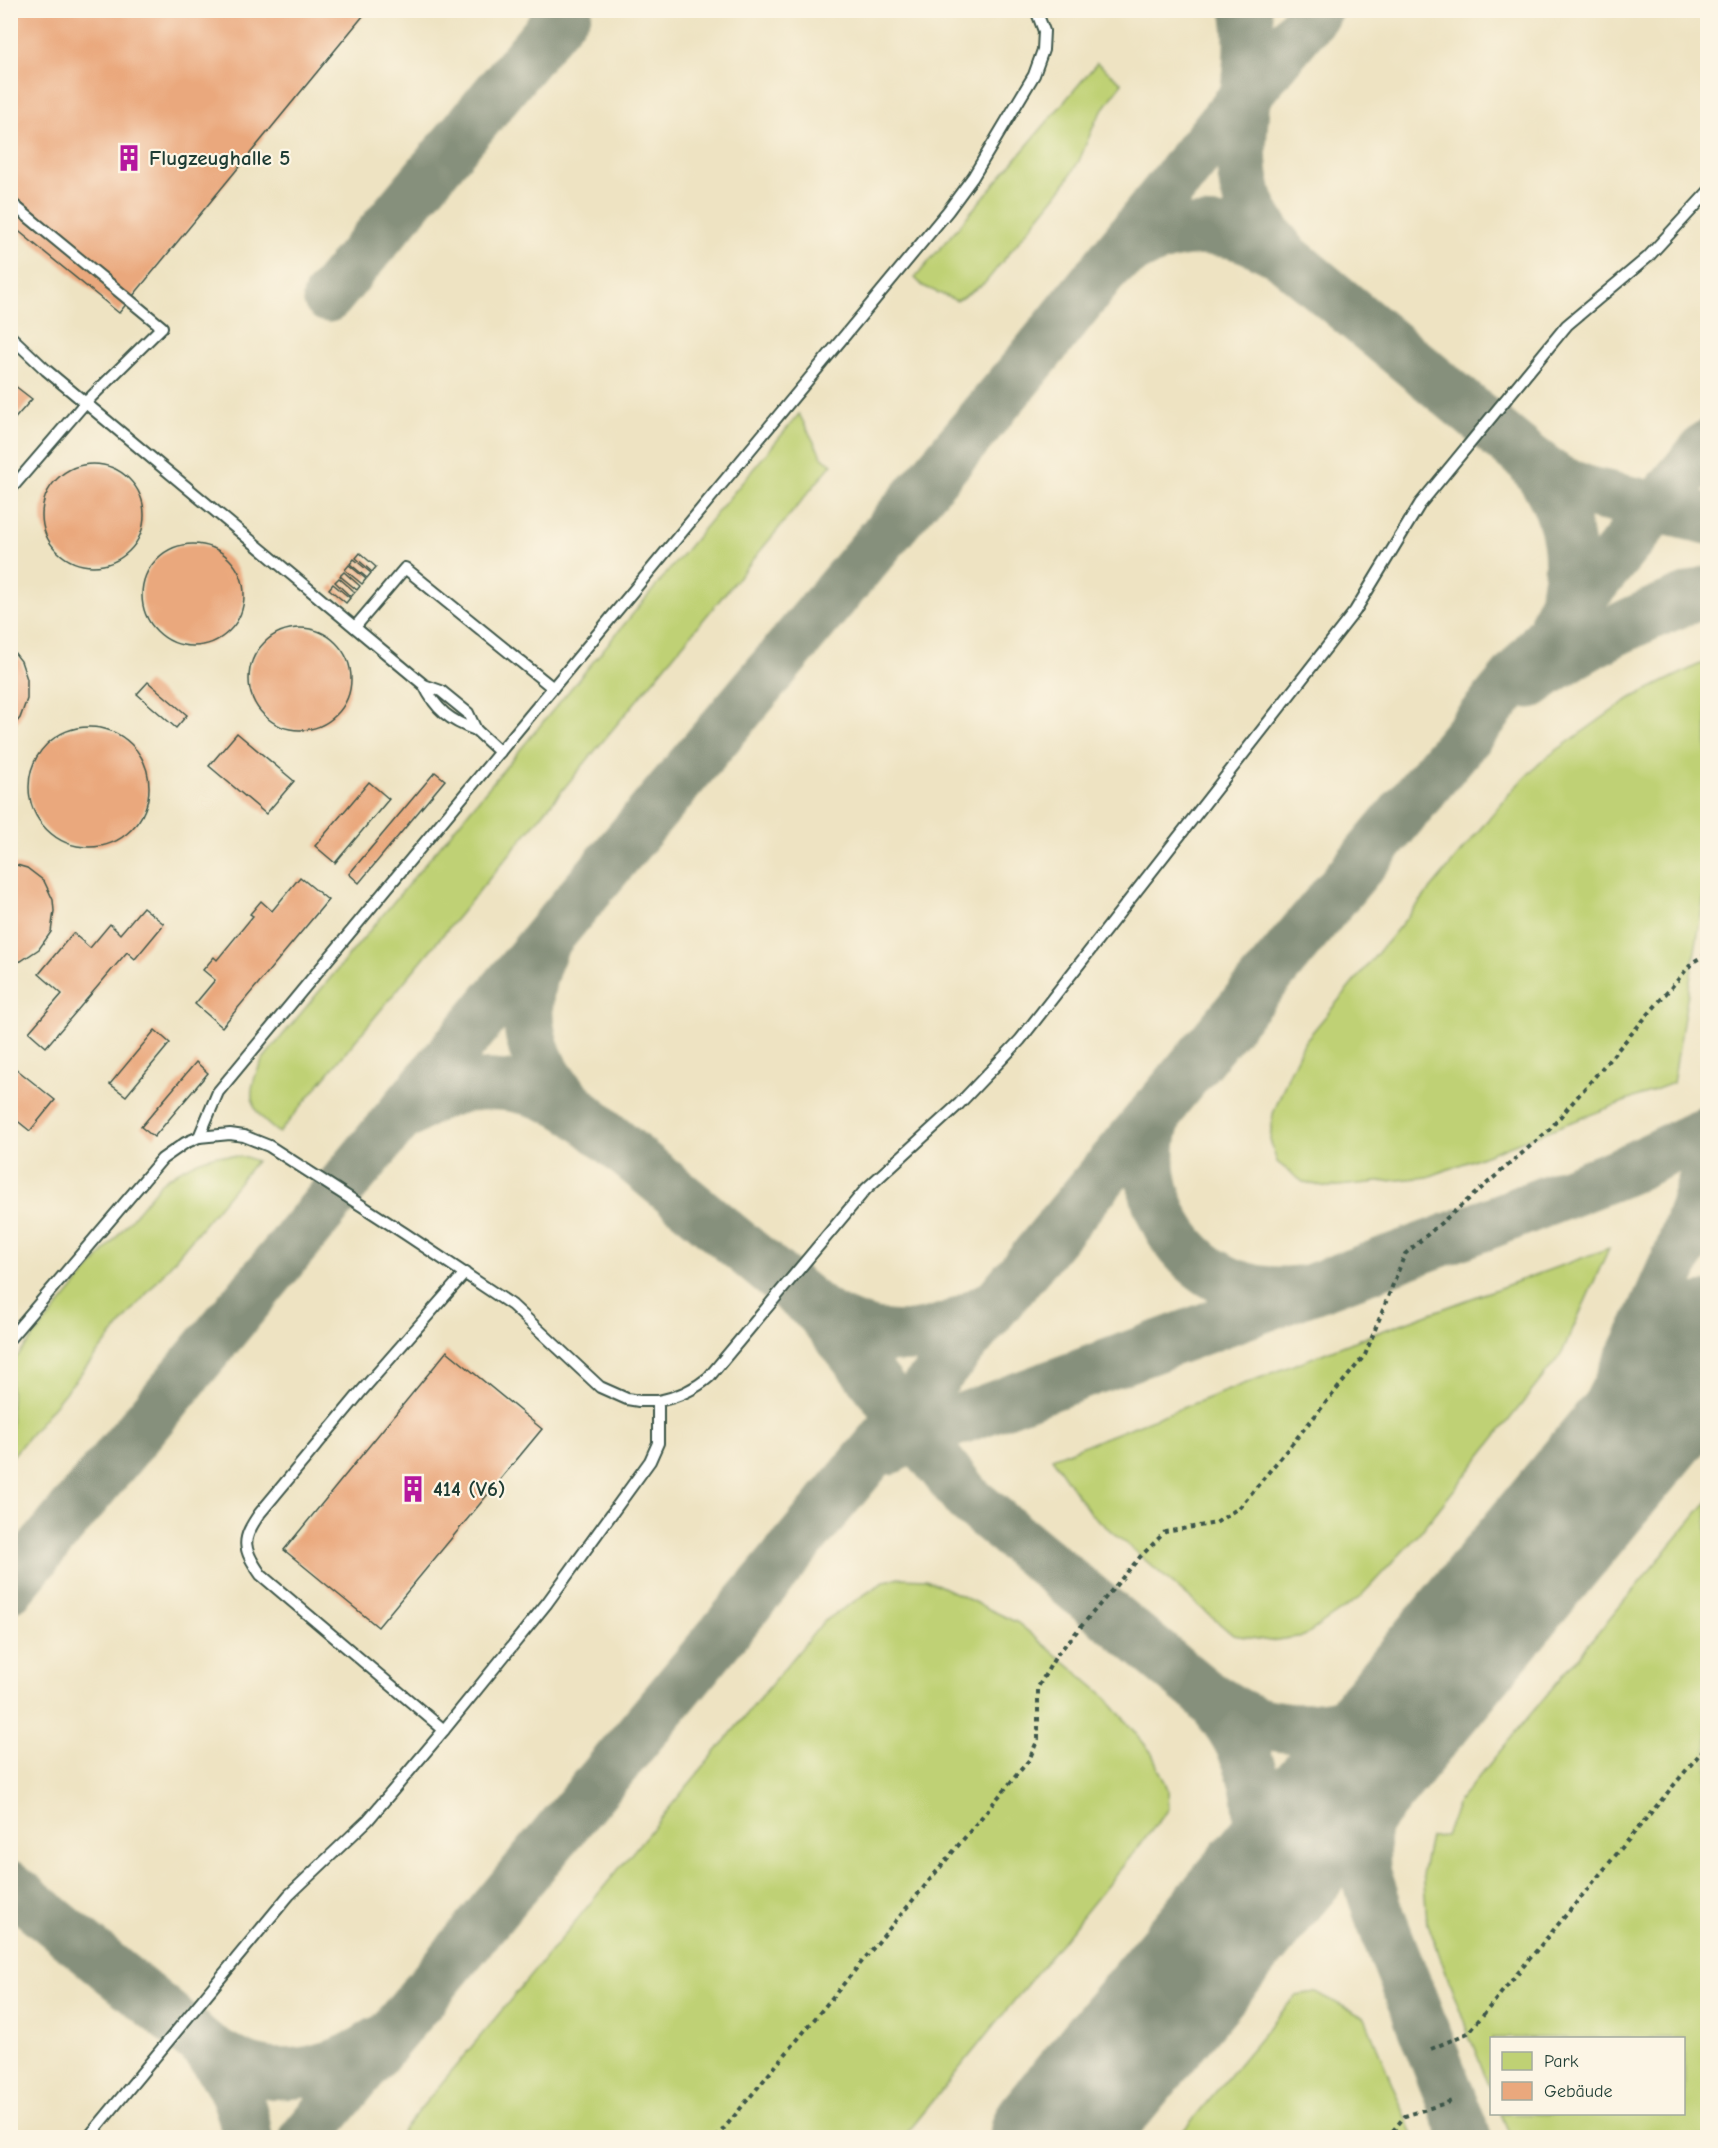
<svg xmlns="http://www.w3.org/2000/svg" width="1718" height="2148" font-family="'Comic Neue',sans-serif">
  <rect width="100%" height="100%" fill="#fcf5e5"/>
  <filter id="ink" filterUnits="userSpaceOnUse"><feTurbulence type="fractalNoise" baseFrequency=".0167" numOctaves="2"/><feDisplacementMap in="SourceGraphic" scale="12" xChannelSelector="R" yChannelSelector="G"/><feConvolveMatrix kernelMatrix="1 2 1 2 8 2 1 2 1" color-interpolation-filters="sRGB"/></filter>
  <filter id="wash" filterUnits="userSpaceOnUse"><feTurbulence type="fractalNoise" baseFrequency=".008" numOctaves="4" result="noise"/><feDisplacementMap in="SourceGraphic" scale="24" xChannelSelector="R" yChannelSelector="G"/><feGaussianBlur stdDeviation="1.35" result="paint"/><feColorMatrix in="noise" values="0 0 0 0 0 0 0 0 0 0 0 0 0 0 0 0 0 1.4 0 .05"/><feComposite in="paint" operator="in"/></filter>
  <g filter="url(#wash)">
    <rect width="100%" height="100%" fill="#eee3c2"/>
    <!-- green -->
    <g fill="#bfd174" stroke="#6f8754" stroke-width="1.5">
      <polygon points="1097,63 1122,83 1096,120 1079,161 1062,188 985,283 957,301 923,286 915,278"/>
      <path d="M799 414 822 457 832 464 279 1133C247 1110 245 1093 263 1059Z"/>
      <polygon points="1707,663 1707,879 1673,1083 1428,1177 1328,1187 1303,1182 1277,1162 1270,1140 1273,1114 1289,1074 1305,1041 1514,788 1543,760 1629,699 1698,665"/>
      <path d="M217 1155 246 1157 256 1161 11 1458V1364L161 1183C179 1170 195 1160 217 1155Z"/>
      <polygon points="1609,1248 1562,1353 1419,1534 1359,1598 1304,1636 1270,1641 1233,1635 1090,1513 1052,1458 1371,1335"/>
      <polygon points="1707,1501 1707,2137 1511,2137 1501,2114 1684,2114 1684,2038 1492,2038 1491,2090 1468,2033 1427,1921 1423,1870 1430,1837 1445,1836 1458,1802"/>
      <polygon points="899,1578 926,1579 1018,1623 1105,1696 1151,1752 1168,1789 1169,1809 904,2137 397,2137 823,1622 885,1581"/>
      <polygon points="1316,1992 1365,2018 1414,2137 1178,2137 1296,1995"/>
    </g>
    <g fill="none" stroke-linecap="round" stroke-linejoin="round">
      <!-- taxiway -->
      <g stroke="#86907b" stroke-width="51">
        <path d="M1246 10C1258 72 1229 137 1248 198 1255 220 1270 238 1284 256L1528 458 1556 479 1588 492 1708 519"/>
        <path d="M1118 258C1154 233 1199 223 1242 236 1256 240 1270 249 1284 256"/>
        <polyline points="328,297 567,10"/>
        <path d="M1532 463C1570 508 1582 570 1555 624"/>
        <path d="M1530 683C1585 642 1644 615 1708 591"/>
        <path d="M542 949C514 1009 528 1067 577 1110"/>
        <path d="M1163 1105C1150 1124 1148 1153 1151 1176 1163 1249 1221 1300 1297 1291"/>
        <path d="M408 1113C462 1073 525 1078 579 1113L819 1311 968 1499 1204 1693C1221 1704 1241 1717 1261 1723 1305 1734 1355 1726 1395 1703 1416 1691 1434 1673 1452 1656"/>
        <path d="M820 1312C879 1347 928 1344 987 1308"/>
        <polyline points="889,1449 917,1435 1485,1225 1626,1170 1708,1131"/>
        <polyline points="10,1587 584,894 1021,373 1225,120 1317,10"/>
        <polyline points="1463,1640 1544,1517 1600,1422 1646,1328 1681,1249 1708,1167"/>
        <polyline points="1416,1697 1383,1750 1368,1794 1364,1830 1365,1871 1381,1920 1466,2138"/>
        <path d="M10 1886 205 2046C219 2055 234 2064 250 2069 292 2082 344 2067 378 2042"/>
        <path d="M1200 1961C1218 1935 1237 1910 1248 1882 1273 1817 1254 1747 1208 1698"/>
        <path d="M205 2046C228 2074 243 2101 247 2138"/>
        <polyline points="305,2138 1708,445"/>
      </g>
      <!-- runway -->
      <polyline stroke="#86907b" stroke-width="129" points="1054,2138 1708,1346"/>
    </g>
    <g id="blocks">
      <!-- building -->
      <g fill="#eaa87d">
        <polygon points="10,10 368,10 119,313 10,224"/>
        <polygon points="10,382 32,399 10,424"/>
        <circle cx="93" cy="515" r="51"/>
        <circle cx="193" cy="595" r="51"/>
        <polygon points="360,553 376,567 372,572 356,558"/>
        <polygon points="354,559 371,573 367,578 350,564"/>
        <polygon points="349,565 366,579 362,584 345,570"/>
        <polygon points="344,572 360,586 357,590 340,576"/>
        <polygon points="339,578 355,592 351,597 335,582"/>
        <polygon points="333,584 350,598 346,603 329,589"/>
        <circle cx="300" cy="679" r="51"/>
        <polygon points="10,647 21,661 27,679 27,699 20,718 10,730"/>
        <polygon points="148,682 187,715 176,728 137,694"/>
        <circle cx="89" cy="787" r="60"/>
        <polygon points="237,733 294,781 266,814 209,766"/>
        <polygon points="435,772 445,780 359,883 349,874"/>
        <polygon points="369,782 389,799 335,863 315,846"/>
        <polygon points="10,863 27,868 44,881 53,900 54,911 51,932 39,949 21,961 10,964"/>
        <polygon points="300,877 328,900 222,1027 195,1004 215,980 203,970 214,957 217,960 253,916 250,914 261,901 272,911"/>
        <polygon points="143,907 164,924 135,959 127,952 46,1047 29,1032 62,994 39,974 73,933 90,948 110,924 120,934"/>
        <polygon points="155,1030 170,1043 126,1096 110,1084"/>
        <polygon points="196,1062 208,1073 154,1137 141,1127"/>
        <polygon points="10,1064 55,1100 30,1131 10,1115"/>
        <polygon points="447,1351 542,1429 378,1627 284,1550"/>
      </g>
    </g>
  </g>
  <g filter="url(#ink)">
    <use href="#blocks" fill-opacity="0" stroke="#3e5649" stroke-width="1.5"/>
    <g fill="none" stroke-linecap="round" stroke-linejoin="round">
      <defs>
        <g id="lane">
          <polyline points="10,202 162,327 85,403 10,490"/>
          <polyline points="10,336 46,370 424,685 441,691 468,713 476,730 500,752"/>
          <polyline points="355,627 405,568 553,688"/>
          <path d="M424 685C436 710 450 721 476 730"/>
          <polyline points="199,1137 230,1134 244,1136 269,1146 404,1233 512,1305 600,1387 627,1399 639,1401 658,1401"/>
          <polyline points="10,1338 162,1159 185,1143 199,1137 218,1092 948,211 973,177 1034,75 1043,50 1044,31 1036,10"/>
          <path d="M444 1730 261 1575C242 1548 241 1540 260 1513L359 1394 465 1273"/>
          <path d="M88 2138 289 1895 368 1820 444 1730 547 1603 650 1461 658 1443V1401C678 1397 694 1390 709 1377L866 1189 959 1104 1020 1040 1355 611 1420 504 1567 325 1648 257 1708 192"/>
        </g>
      </defs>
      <!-- lane casing -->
      <use href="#lane" stroke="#3e5649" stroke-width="14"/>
      <!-- path -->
      <g stroke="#3e5649" stroke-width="4" stroke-dasharray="4.5 4.5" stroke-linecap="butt">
        <polyline points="1431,2049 1468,2033 1708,1744"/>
        <polyline points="716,2138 1029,1760 1038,1739 1038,1687 1056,1656 1140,1557 1165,1532 1216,1523 1240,1507 1365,1355 1405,1254 1549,1130 1693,962 1708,953"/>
        <polyline points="1387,2138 1405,2116 1452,2101"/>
      </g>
      <!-- lane -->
      <use href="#lane" stroke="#fff" stroke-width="10"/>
    </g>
  </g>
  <!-- icons -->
  <defs>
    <symbol id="building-bare" viewBox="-9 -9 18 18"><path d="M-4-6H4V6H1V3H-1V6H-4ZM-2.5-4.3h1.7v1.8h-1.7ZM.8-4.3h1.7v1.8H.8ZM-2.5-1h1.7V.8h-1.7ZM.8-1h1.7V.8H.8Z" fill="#b5179e" stroke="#fcf5e5" stroke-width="2.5" paint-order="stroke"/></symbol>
  </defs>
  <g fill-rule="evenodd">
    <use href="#building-bare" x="110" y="139" width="38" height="38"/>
    <use href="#building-bare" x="394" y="1470" width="38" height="38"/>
  </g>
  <g text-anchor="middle" stroke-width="4.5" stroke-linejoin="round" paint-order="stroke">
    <!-- poi labels -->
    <g font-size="21" font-weight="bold" fill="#1f3d34" stroke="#fcf5e5" text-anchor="start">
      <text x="149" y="165">Flugzeughalle 5</text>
      <text x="433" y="1496">414 (V6)</text>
    </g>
  </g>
  <!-- margin -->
  <rect width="1718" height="2148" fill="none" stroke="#fcf5e5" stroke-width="36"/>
  <!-- legend -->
  <rect x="1490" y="2037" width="195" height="78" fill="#fcf5e5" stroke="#a4ab9e" stroke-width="1.5"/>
  <rect x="1502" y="2052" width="30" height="18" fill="#bfd174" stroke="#a4ab9e" stroke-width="1.5"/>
  <text x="1544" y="2067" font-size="18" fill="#1f3d34">Park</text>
  <rect x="1502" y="2082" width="30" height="18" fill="#eaa87d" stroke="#a4ab9e" stroke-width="1.5"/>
  <text x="1544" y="2097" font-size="18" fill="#1f3d34">Gebäude</text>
</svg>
